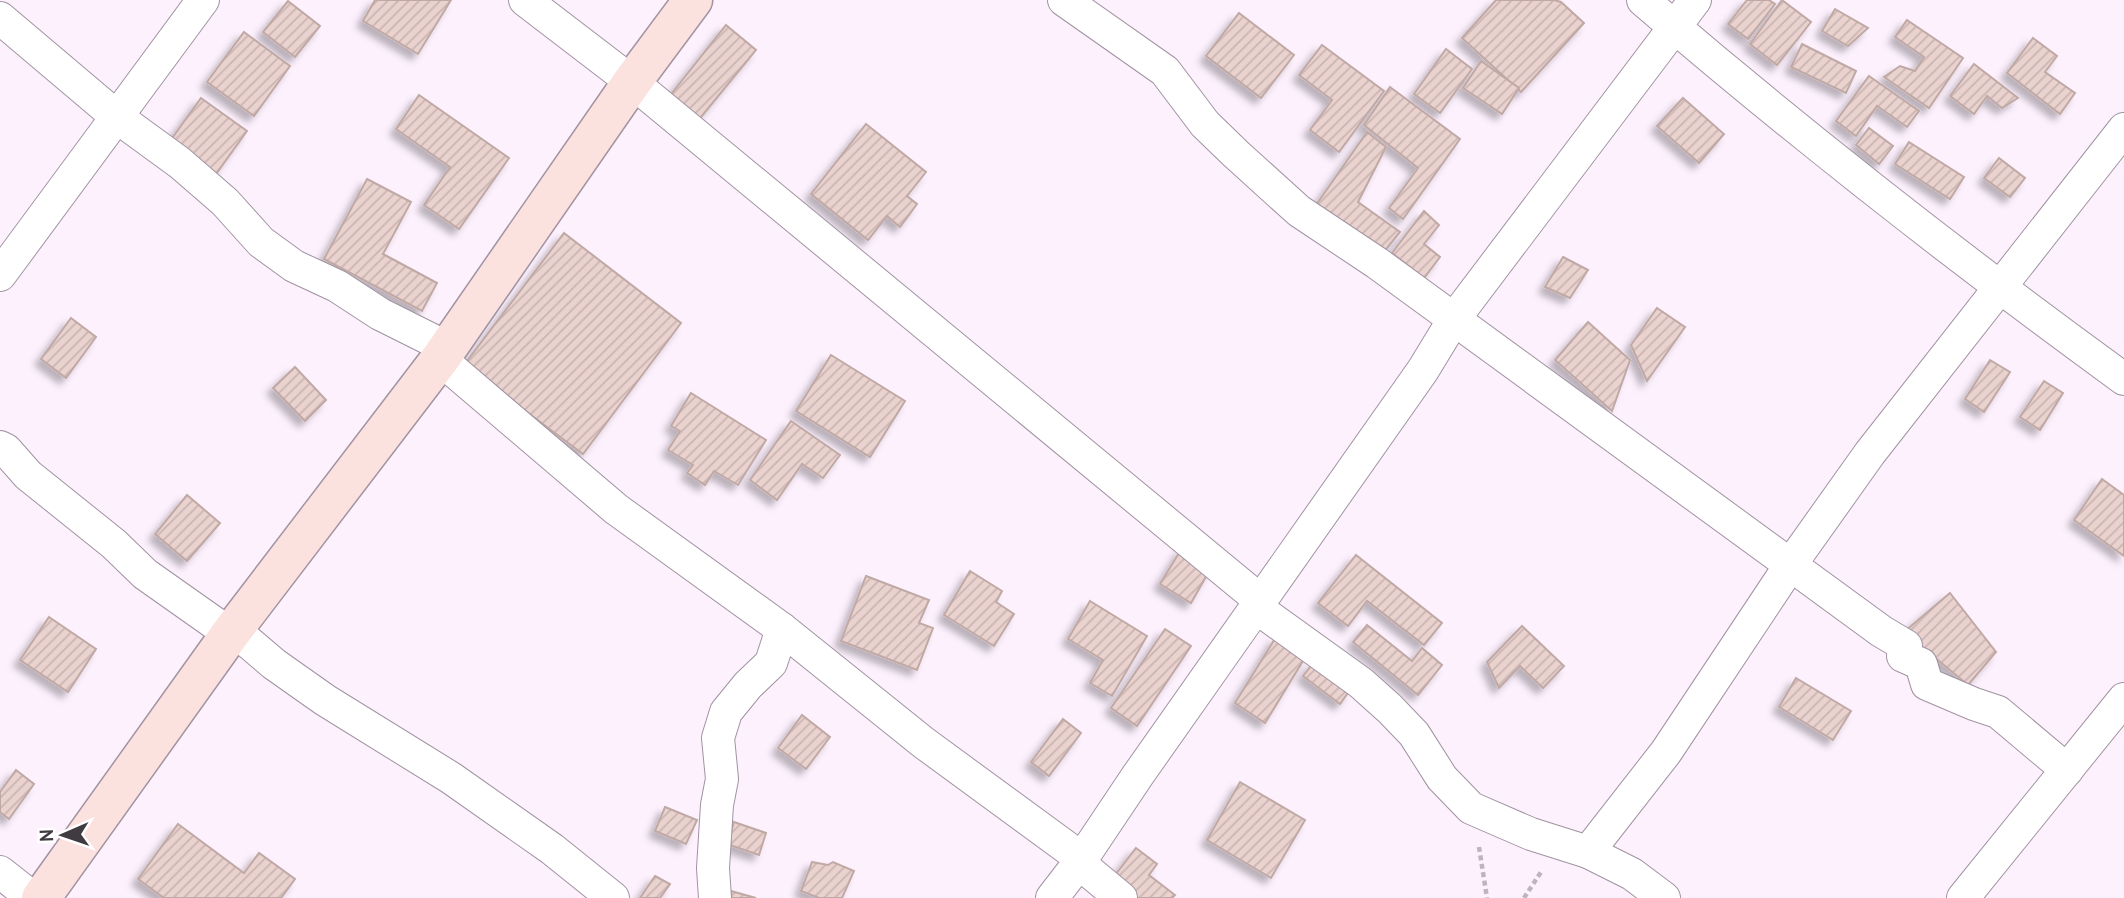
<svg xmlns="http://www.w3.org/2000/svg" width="2124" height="898" font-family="'PT Sans',sans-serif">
  <defs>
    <pattern id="building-hatch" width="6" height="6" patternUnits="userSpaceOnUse" patternTransform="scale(1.75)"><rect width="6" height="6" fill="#ead2ce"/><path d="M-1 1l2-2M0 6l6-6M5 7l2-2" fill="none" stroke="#cab5b2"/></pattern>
    <filter id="shadow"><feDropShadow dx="-6" dy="6" stdDeviation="3.5" flood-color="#0004"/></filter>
  </defs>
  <rect width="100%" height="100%" fill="#fdf1fe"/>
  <!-- building -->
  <g fill="url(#building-hatch)" stroke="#c0a9a5" stroke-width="2" filter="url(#shadow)">
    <polygon points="375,0 451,0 418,54 363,21"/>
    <polygon points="1496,0 1554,0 1561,2 1584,23 1521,92 1462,38"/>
    <polygon points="1747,0 1769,0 1775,4 1748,39 1728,24"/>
    <polygon points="1782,0 1811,22 1777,65 1750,44"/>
    <polygon points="288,1 320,26 295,57 263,32"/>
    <polygon points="1835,9 1868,28 1848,46 1822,31"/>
    <polygon points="1239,13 1294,55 1261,98 1206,56"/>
    <polygon points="1907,20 1963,58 1929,108 1884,77 1900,66 1915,71 1924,57 1895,37"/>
    <polygon points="726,25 756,50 697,122 668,98"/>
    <polygon points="244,32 290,66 254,116 207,82"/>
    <polygon points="2033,38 2057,56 2045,72 2075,93 2060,114 2007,73"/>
    <polygon points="1802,44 1856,71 1846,93 1791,67"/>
    <polygon points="1322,45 1384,91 1339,152 1310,130 1332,100 1299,75"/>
    <polygon points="1446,49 1472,69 1440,113 1414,94"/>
    <polygon points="1481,61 1519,88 1502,114 1463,88"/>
    <polygon points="1974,64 2018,98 2002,108 1987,96 1974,114 1950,96"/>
    <polygon points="1869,76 1919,111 1907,127 1877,106 1856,136 1836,121"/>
    <polygon points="1390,87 1460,139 1403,219 1389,208 1418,168 1364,125"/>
    <polygon points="419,95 509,158 459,229 424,205 450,167 396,129"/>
    <polygon points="201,98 247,131 216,174 170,141"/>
    <polygon points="1683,98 1724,134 1699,163 1657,126"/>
    <polygon points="866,124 926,172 907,196 917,204 900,227 887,216 868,240 811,194"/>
    <polygon points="1869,128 1893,146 1879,164 1856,145"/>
    <polygon points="1367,132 1386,147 1358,202 1400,232 1383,253 1316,205"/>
    <polygon points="1909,142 1964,177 1950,199 1895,164"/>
    <polygon points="1999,158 2025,178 2010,197 1984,178"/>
    <polygon points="367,179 411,202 383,254 437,283 422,311 324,259"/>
    <polygon points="1424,211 1439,225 1424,244 1440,257 1424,278 1392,253"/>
    <polygon points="564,233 681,323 583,454 464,365"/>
    <polygon points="1563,257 1588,270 1570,298 1545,287"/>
    <polygon points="1657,308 1685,327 1647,381 1631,345"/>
    <polygon points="71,318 96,337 66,378 41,359"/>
    <polygon points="1588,322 1630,360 1612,411 1555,360"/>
    <polygon points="831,355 905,401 870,457 796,411"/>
    <polygon points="1990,360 2010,372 1984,412 1965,399"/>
    <polygon points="295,367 326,400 305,421 273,388"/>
    <polygon points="2044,381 2063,393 2040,430 2020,417"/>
    <polygon points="691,393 766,440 738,485 714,471 705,485 687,473 693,465 668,450 680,431 671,426"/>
    <polygon points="791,421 840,455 823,478 802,464 777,500 750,480"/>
    <polygon points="2102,479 2124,495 2124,556 2074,520"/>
    <polygon points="187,495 220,523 187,561 155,534"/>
    <polygon points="1182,548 1212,566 1191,603 1160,584"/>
    <polygon points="1356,555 1442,623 1424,645 1367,601 1348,626 1318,603"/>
    <polygon points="970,571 1002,591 996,602 1014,614 994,646 944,615"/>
    <polygon points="866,576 929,600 919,623 933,628 917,670 841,641"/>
    <polygon points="1950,593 1996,652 1968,685 1904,632"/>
    <polygon points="1090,601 1147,636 1112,696 1090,683 1103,660 1068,639"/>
    <polygon points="49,617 96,649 68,692 20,660"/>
    <polygon points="1367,625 1412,661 1422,648 1442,665 1418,695 1353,642"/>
    <polygon points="1522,626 1564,666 1543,688 1520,666 1499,688 1487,662"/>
    <polygon points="1165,629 1191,646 1137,726 1111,708"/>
    <polygon points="1276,637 1306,656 1265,723 1235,703"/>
    <polygon points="1314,662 1350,690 1340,704 1303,676"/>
    <polygon points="1796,678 1851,711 1833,740 1779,707"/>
    <polygon points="802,715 830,737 806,769 778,748"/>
    <polygon points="1063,719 1081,733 1049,776 1031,762"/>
    <polygon points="16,770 34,784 9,819 0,812 0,792"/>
    <polygon points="1240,782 1305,820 1271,878 1207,840"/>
    <polygon points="665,807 697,820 686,844 655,831"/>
    <polygon points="734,822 766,833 759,855 727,844"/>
    <polygon points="178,824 244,873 259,853 295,879 281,898 164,898 138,879"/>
    <polygon points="1136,848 1157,864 1149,875 1175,895 1172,898 1136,898 1112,879"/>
    <polygon points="812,862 828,865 833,862 854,871 842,898 819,898 801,891"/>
    <polygon points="655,876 670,884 660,898 640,898"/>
    <polygon points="731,891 756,898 730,898"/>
  </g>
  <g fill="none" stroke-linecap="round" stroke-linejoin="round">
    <defs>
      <g id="street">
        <polyline points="525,0 632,82 1261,601"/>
        <polyline points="1064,0 1165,71 1205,124 1236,154 1299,211 1377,263 1881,631 1906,646 1903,656 1921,664 1927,684 1974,704 1998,712 2067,770"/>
        <path d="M1643 0C1798 133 1959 259 2124 379"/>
        <polyline points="0,18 117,117 180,163 225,202 261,242 294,266 337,286 380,314 448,348"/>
        <polyline points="0,275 203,0"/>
        <polyline points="440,359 616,509 782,629 924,743 1081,858"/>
        <polyline points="0,447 6,450 28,475 114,544 145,574 230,634"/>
        <polyline points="1257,608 1361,683 1390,709 1414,734 1442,778 1471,808 1531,834 1588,852 1632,874 1664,898"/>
        <polyline points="233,629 274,664 325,700 451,778 552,849 613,898"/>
        <polyline points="1588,852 1666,752 1791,564 1870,453 2124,129"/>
        <polyline points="1079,863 1121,898"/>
        <polyline points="0,872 33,898"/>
        <polyline points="715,898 713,868 717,805 722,779 718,738 726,712 748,685 771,663 782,629"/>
        <polyline points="1052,898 1079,863 1138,775 1423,370 1454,319 1695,0"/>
        <polyline points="1963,898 2124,699"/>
      </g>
      <polyline id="secondary" points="41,898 230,634 440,359 632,82 693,0"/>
    </defs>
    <!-- street casing -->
    <use href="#street" stroke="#a193a2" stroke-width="34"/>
    <!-- secondary casing -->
    <use href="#secondary" stroke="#a193a2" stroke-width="41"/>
    <!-- path -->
    <g stroke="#beb4bf" stroke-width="4.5" stroke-dasharray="5 3.5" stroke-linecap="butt">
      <polyline points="1479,847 1487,898"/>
      <polyline points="1524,898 1541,872"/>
    </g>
    <!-- street -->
    <use href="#street" stroke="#fff" stroke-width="32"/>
    <!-- secondary -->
    <use href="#secondary" stroke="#fce2de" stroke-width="38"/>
  </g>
  <!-- north arrow -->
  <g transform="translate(63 835) rotate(268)" stroke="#ffffff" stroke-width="5" paint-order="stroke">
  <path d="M0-5L12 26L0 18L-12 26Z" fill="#403a41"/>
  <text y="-10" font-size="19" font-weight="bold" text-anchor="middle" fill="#403a41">N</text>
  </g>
</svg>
